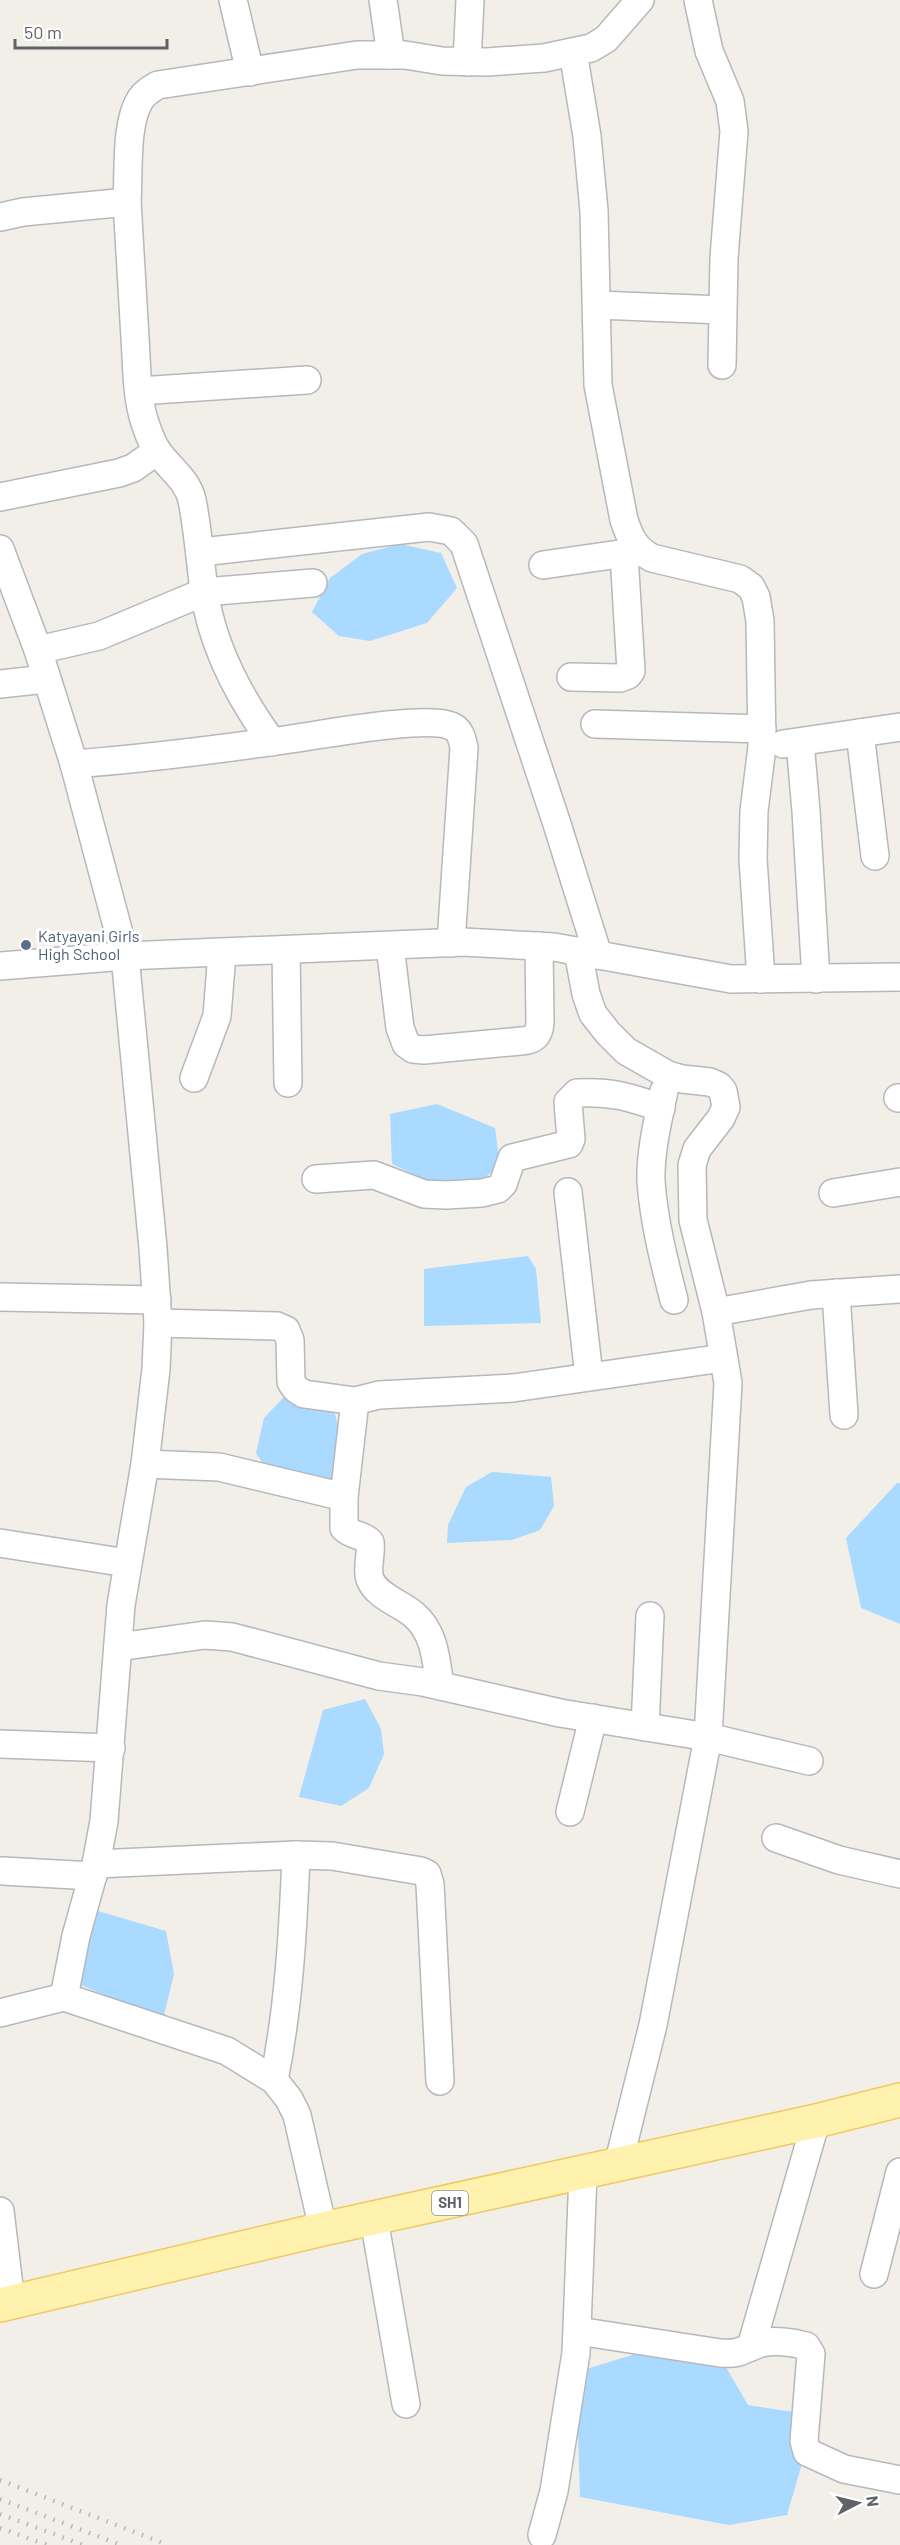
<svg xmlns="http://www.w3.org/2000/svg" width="900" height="2545" font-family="Barlow,sans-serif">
  <rect width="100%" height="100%" fill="#f1efe8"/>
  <!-- water -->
  <g fill="#aadaff">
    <polygon points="400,544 441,553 457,588 427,623 370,641 339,636 312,612 330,578 362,554"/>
    <polygon points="437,1104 495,1128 500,1166 476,1184 443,1188 392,1164 390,1114"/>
    <polygon points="528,1256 536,1269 541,1323 424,1326 424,1269"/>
    <polygon points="284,1397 331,1400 342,1439 334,1488 271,1476 256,1453 264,1418"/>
    <polygon points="492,1472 551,1477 554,1506 540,1530 512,1540 447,1543 448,1525 466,1487"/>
    <polygon points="897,1483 900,1483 900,1624 861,1608 846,1538"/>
    <polygon points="365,1699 381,1729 384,1754 369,1788 341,1806 299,1797 323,1710"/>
    <polygon points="98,1911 166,1931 174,1974 163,2019 76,1983"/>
    <polygon points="639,2353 723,2362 748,2405 793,2412 801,2467 787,2515 729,2525 580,2497 576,2372"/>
  </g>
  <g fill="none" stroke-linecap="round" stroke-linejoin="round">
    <defs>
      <g id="minor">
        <polyline points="233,0 250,72"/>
        <polyline points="383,0 391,55"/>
        <polyline points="698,0 709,51 730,101 734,131 724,258 722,365"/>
        <path d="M573 52 587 136 594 211 598 385 624 520C630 538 635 549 652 558L740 579 751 587 756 597 760 621 762 747 754 811 753 859 761 979"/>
        <polyline points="467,62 470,0"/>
        <path d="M127 202C129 173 125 124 140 100 144 93 151 89 158 85L357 55H405L442 61 487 62 544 58 591 48 606 39 640 0"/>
        <path d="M0 217 23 212 127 202C130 247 132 292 135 338 137 366 136 396 145 423 148 432 153 445 158 452 170 469 187 479 192 500 198 530 200 560 204 590 212 646 239 697 272 742"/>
        <polyline points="597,305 722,310"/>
        <polyline points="139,391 307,380"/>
        <polyline points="0,497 119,473 133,468 157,451"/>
        <polyline points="0,549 38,650 74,764 125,956 153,1248 158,1323 156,1369 145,1464 121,1605 104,1821 96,1864 76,1936 64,1997"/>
        <polyline points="201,552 429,527 451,531 464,544 557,824 598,955"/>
        <polyline points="543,565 640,551"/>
        <polyline points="38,650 99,636 204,592 313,583"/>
        <polyline points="571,677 620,678 628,675 631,671 624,554"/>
        <polyline points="0,684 46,679"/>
        <polyline points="595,724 762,729"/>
        <polyline points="860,733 875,856"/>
        <polyline points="800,742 806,811 816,979"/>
        <polyline points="783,744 900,727"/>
        <path d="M74 764C139 759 205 751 270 742 306 738 423 714 451 726 461 730 462 739 464 748L451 943"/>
        <path d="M390 946 400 1028 406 1044 413 1049 424 1050 521 1041C534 1040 539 1036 540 1023L539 946"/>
        <polyline points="286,951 288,1083"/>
        <polyline points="578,951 586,994 593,1014 608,1033 626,1051 668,1075 682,1079 710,1082 719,1086 723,1091 726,1107 721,1118 697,1149 692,1165 693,1220 716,1312 728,1383 708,1737 653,2025 618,2165"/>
        <polyline points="0,966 125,956 463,942 554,947 731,979 900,977"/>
        <polyline points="194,1078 217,1016 222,953"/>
        <path d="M664 1091C658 1120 650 1152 651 1182 654 1222 664 1261 674 1300"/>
        <polyline points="898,1098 900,1098"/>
        <path d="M316 1179 374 1175 424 1194 446 1195 482 1193 498 1189 503 1184 512 1158 569 1144 571 1139 568 1102 577 1093C610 1091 630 1097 661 1108"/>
        <polyline points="568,1192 589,1376"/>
        <polyline points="833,1193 900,1182"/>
        <polyline points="836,1293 844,1415"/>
        <polyline points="0,1297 157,1300"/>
        <polyline points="716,1312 811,1295 900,1289"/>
        <polyline points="158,1323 277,1326 286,1330 290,1340 291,1382 296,1389 304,1394 355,1401"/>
        <path d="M145 1464 219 1467 344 1497V1528C352 1536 362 1534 370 1542 372 1554 366 1568 370 1579 376 1596 400 1603 413 1614 435 1632 436 1660 440 1686"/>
        <polyline points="344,1497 355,1401 379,1395 513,1388 723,1358"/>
        <polyline points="0,1543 127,1563"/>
        <polyline points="118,1647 205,1635 232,1637 379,1676 423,1682 560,1713 708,1737 809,1761"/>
        <polyline points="645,1727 650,1616"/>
        <polyline points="0,1744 111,1748"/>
        <polyline points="570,1812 593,1718"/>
        <polyline points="776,1838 839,1860 900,1874"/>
        <polyline points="96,1864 296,1855 332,1856 421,1871 427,1874 430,1884 440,2081"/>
        <polyline points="3,1871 93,1876"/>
        <polyline points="0,2013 64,1997 227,2051 274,2080 289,2099 297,2115 323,2229"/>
        <path d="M274 2080C289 2005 293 1931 296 1855"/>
        <polyline points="0,2211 11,2303"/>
        <polyline points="374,2219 406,2404"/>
        <polyline points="874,2274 900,2172"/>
        <path d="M578 2331 720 2353C744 2355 742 2348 762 2343 774 2340 793 2342 806 2346L811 2354 804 2441 807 2452 844 2469 900 2480"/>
        <polyline points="751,2347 816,2121"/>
        <polyline points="542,2535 554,2491 576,2353 583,2174"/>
      </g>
      <polyline id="major" points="0,2305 323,2229 816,2121 900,2100"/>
    </defs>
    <!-- minor casing -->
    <use href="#minor" stroke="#b5b8bc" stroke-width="30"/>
    <!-- major casing -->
    <use href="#major" stroke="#f2c960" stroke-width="36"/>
    <!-- minor -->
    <use href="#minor" stroke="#fff" stroke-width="27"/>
    <!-- major -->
    <use href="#major" stroke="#fff2af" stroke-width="33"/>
    <!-- rail -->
    <g stroke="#b6b7b8" stroke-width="4.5" stroke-dasharray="1.5 8" stroke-linecap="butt">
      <polyline points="0,2480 168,2545"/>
      <polyline points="0,2499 121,2545"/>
      <polyline points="0,2514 83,2545"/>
      <polyline points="0,2528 47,2545"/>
    </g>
  </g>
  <!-- markers -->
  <circle fill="#5c6f8a" stroke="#fff" stroke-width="2" cx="26" cy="945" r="6"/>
  <g text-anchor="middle" stroke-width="6" stroke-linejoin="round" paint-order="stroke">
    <!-- shield labels -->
    <rect fill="#fff" stroke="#8f9295" stroke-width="1.5" x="432" y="2191" width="36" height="24" rx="4.5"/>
    <g font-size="15" font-weight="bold" fill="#5f6368">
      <text x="450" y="2208">SH1</text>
    </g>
    <!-- service labels -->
    <g font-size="16" fill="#4e5e75" stroke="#fff" text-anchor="start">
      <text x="38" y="942">Katyayani Girls<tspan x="38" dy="18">High School</tspan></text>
    </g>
  </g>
  <!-- north arrow -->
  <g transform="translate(858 2503) rotate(83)" stroke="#ffffff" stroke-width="4.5" paint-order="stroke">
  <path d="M0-4.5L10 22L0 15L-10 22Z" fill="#5f6368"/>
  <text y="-9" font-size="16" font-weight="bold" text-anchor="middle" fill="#5f6368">N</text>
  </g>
  <!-- scale -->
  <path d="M15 39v9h152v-9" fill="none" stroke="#5f6368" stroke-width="3"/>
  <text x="24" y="39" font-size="18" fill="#5f6368" stroke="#ffffff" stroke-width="4.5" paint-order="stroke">50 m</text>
</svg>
